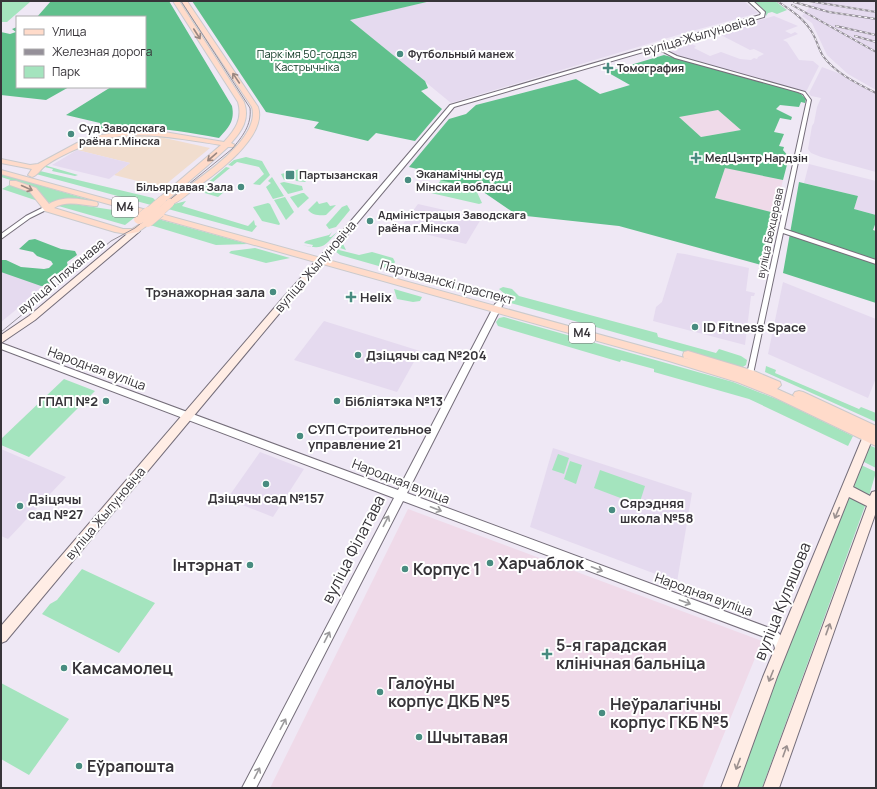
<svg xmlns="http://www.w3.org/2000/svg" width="877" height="789" font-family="Manrope,sans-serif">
  <rect width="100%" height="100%" fill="#efe8f5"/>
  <!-- commercial -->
  <polygon fill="#f1ddce" points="139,135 160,137 210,148 165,185 157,186 114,175 130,163 77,150 104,140"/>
  <!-- built -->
  <g fill="#e5daef">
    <polygon points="431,1 744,1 758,13 681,34 451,103 349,19"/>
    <polygon points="815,1 876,1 876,90 848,74 827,55 812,23 802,16"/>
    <polygon points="774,16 798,26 785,31 791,34 795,32 798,34 783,40 787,42 799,60 813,61 819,66 806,92 686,59 669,52 678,50 672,46 687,42 696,46 694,48 710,56 721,52 740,59 751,60 754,58 757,59 758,57 764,54 754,49 750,50 717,33"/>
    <polygon points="822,67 846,76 876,93 876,172 821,157 811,153 808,149 812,126 814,123 817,107 821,98 811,96 809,93"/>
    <polygon points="77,150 130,163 109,179 52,165"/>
    <polygon points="809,164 876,181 876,215 854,209 858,196 804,183"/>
    <polygon points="418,204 475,217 481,219 466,244 400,228"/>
    <polygon points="677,253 685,254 749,268 746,291 755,293 754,296 751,296 745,345 653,321 656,307 662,302"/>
    <polygon points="1,266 51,281 1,322"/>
    <polygon points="783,282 876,319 876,378 868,398 768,354"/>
    <polygon points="324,321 420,351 397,392 294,360"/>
    <polygon points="553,448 692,493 677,582 530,527"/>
    <polygon points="1,449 66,477 8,539 1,536"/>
    <polygon points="260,452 304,469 273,517 227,499"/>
  </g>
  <!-- medical -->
  <g fill="#efdae9">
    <polygon points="718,110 742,130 701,137 678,116"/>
    <polygon points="725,167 783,180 775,213 715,199"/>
    <polygon points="408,509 762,641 702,788 270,788"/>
  </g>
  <!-- green -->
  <g fill="#a4e4be">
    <polygon points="753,1 775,1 787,10 777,14 772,12 768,13 766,16 763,9"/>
    <polygon points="1,2 30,2 7,22 1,22"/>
    <polygon points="246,157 262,161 270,175 260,185 253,184 264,174 259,167 237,162 232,166 228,165 234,160"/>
    <polygon points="44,165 78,175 75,176 52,171 53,169 45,167 40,171 153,198 156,201 154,201 151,205 36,174"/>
    <polygon points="226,167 230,168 207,187 224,192 218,197 198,191"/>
    <polygon points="300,169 307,180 305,182 296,181 295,179 291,180 290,178 284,180 281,174"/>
    <polygon points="1,174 97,202 66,198 51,203 47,202 30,186 1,177"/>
    <polygon points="272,177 284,196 273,199 266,187 271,183 268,181"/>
    <polygon points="441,180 475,188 482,203 479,204 431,193"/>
    <polygon points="284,182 302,186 303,190 288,194 280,183"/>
    <polygon points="11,184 31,191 38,201 2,189"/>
    <polygon points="302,193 304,193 309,198 298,208 290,197"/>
    <polygon points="285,197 294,212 286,220 274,200"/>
    <polygon points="186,201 182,206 248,226 254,220 255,225 257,226 252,232 168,209 174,204"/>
    <path d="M317 201 319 204 327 202 330 206 336 205 326 215C320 216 312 215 308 210Z"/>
    <polygon points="68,203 139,214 125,225 55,205"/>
    <polygon points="268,203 270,204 280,224 279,225 262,221 253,207"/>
    <polygon points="347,205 350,210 336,227 329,229 326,225 342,207"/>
    <polygon points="158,219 248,244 216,245 150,225"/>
    <path d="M332 232 329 237H331L337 232C324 247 323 250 302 245L312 247 313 245 304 243 306 241 329 235Z"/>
    <polygon points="342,242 346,250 340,248 339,250 359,255 372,252 393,258 395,262 391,269 487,295 491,292 500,294 500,297 498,300 340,255 335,251"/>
    <polygon points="255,248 290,258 266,263 229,253 231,251"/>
    <polygon points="503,287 512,289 519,296 657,333 658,337 716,353 719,349 741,356 747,360 746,365 741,368 507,302 506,295 499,289"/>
    <polygon points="394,289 422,297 420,301 413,302 397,299"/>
    <polygon points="504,317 733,382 779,400 853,436 848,446 749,399 654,372 654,369 621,360 620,362 498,326 496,322 499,318"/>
    <polygon points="766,366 776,370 775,373 859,409 861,407 876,413 876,422 765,372"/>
    <polygon points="64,379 95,391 29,457 1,445 1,439"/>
    <polygon points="871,446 876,448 876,468 862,461 868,447"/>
    <polygon points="558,454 569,458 564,474 552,470"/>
    <polygon points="570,461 582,465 576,484 564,479"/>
    <polygon points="861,465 876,472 869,496 852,487"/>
    <polygon points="600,470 645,486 639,505 594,488"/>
    <polygon points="848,496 865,504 865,506 762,788 734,788"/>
    <polygon points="82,569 155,603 119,653 42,614 50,604 57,600"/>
    <polygon points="1,683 69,719 29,775 1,759"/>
  </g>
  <!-- forest -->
  <g fill="#60c08c" fill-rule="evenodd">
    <path d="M51 1H169L232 106C235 121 229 127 219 138 178 131 144 124 102 131L100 123 66 115 111 87H145V17H37Z"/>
    <polygon points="192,1 431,1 350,20 425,81 428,88 421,91 442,109 415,141 376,133 368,141 314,128 319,122 266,112"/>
    <polygon points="17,27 17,87 69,87 46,100 1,95 1,32 10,34 16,32 12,29"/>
    <path d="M664 55 792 90 801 94 806 99 805 103 801 102 799 107 780 105 776 109 792 117 791 120 780 118 774 132 784 134 779 146 784 147 783 150 789 157 783 180 725 168 715 198 775 213 765 266 619 226 517 215 479 189 435 179 438 174 409 167 449 119 466 114 476 105 576 79 600 94 630 85 607 72ZM718 110 741 130 701 137 679 117Z"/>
    <polygon points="799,182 858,196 854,209 876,215 876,222 873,230 876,231 876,303 783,273"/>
    <polygon points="35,239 61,249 75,251 77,255 67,262 68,267 57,274 53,281 47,286 41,286 1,272 1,260 6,260 21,267 44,269 49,268 53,264 51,261 37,256 33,252 19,249 29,240"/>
  </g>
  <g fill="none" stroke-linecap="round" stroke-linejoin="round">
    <defs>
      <g id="minor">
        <polygon points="657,46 677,56 805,92 811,100 784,229 876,260 876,264 783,233 753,374 750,377 747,374 807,100 803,94 798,92 675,58 656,48 655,47"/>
        <polygon points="46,206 49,208 48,209 30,218 1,239 1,234 26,216"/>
      </g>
      <g id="tertiary">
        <polygon points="748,1 753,1 765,12 764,17 454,107 328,258 325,258 321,256 450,105 760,15 761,13"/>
        <path d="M499 301 503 304 407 493 775 630C783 636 789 646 785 655L781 657 777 655 774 645 767 638 403 501 256 788H242L394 498 1 349V343L398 490 495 304Z"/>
      </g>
      <g id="secondary">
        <polygon points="133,229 136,229 140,231 35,320 1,343 1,335 29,316"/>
        <polygon points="325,253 328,254 328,258 288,303 6,641 1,643 1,626 282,299 322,254"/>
        <polygon points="871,425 875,426 876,430 853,487 870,496 872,492 876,491 876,512 779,788 763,788 867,506 849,497 777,677 737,788 721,788 763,677 866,429 867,426"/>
      </g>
      <g id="primary">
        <path d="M173 1H179L244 102C250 119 242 131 231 143L235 145 234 147H228L207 166 165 202H162L158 200 159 198 221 145C175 138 125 126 81 147 69 152 56 158 45 166 41 169 37 176 32 177L28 175 32 169 1 163V159L30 165 38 164 77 143 101 135 122 132H164L224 142C235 130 243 119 238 102Z"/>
        <path d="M181 1H187L258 107C268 137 214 175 193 190 186 195 178 203 170 205H167L166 203 167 201C190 184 262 141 252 107Z"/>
        <polygon points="1,170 692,360 684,358 683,355 684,352 688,351 754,371 780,382 781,385 777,389 795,397 793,395 795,392 799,391 803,392 876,426 876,446 772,396 737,382 669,361 1,174"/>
        <path d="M10 181H16L36 188 49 204C63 195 81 199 97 202L98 204 97 206H94C81 205 66 200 54 208L123 229H132L148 219 152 222 138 232 127 234 115 232 45 211 30 192 10 185Z"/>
      </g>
    </defs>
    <!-- minor casing -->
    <use href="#minor" stroke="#756e7a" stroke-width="2"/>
    <!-- tertiary casing -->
    <use href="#tertiary" stroke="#756e7a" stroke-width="2"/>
    <!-- secondary casing -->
    <use href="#secondary" stroke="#756e7a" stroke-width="2"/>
    <!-- primary casing -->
    <use href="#primary" stroke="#cbcacc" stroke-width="2"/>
    <!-- minor -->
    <use href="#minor" fill="#fff" fill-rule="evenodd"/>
    <!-- tertiary -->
    <use href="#tertiary" fill="#fff" fill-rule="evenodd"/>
    <!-- secondary -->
    <use href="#secondary" fill="#ffede5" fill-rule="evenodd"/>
    <!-- primary -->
    <use href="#primary" fill="#ffdbca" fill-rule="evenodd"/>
    <!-- tram -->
    <path stroke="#959099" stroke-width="1" d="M1 332 111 241 135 228 232 149C242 137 252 125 250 108L181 1"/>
    <defs>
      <g id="rail">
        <path d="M777 1C791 10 805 19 813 34 817 41 819 50 823 56 835 73 858 84 876 93"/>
        <polyline points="809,1 876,12"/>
        <polyline points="794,2 829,12 876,19"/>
        <polyline points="792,5 876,52"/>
        <polyline points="836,26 876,35"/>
        <polyline points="855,36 876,42"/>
      </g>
    </defs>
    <!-- rail casing -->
    <use href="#rail" stroke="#959099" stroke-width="2"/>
    <!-- rail -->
    <use href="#rail" stroke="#fff" stroke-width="1" stroke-dasharray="3" stroke-linecap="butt"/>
    <defs>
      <g id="primary-bridge-far1">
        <polyline points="147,213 162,200"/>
        <polyline points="159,213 170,203"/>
      </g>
      <g id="primary-bridge">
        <polyline points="139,219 148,212"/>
        <polyline points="148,222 160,212"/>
      </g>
    </defs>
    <!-- primary-bridge-far1 casing -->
    <use href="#primary-bridge-far1" stroke="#cbcacc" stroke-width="9" stroke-linecap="butt"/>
    <!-- primary-bridge casing -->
    <use href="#primary-bridge" stroke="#cbcacc" stroke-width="11" stroke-linecap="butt"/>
    <!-- primary-bridge-far1 -->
    <use href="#primary-bridge-far1" stroke="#ffdbca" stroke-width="8"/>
    <!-- primary-bridge -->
    <use href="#primary-bridge" stroke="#ffdbca" stroke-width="10"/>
  </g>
  <!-- one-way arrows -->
  <defs><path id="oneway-shaft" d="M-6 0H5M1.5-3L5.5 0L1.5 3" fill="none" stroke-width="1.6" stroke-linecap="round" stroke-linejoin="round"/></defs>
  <g stroke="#9b8882">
    <use href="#oneway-shaft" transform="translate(197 34) rotate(57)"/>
    <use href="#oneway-shaft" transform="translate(236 78) rotate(-124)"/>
    <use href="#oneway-shaft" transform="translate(212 157) rotate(139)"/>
    <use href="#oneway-shaft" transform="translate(27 188) rotate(24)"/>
  </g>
  <g stroke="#9b9a9c">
    <use href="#oneway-shaft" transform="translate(436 509) rotate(21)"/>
    <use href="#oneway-shaft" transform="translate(386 521) rotate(-63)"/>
    <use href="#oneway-shaft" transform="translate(597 569) rotate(21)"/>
    <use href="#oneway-shaft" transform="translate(685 602) rotate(20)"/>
    <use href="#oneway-shaft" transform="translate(327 637) rotate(-63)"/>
    <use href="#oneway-shaft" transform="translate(283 724) rotate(-62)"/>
    <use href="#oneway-shaft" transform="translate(257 773) rotate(-63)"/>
  </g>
  <g stroke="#9b908f">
    <use href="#oneway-shaft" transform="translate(837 513) rotate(113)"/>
    <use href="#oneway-shaft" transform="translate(828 629) rotate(-70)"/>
    <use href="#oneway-shaft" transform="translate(771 676) rotate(112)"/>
    <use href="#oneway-shaft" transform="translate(785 751) rotate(-70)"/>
    <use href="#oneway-shaft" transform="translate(738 764) rotate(111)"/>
  </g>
  <!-- markers -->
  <g fill="#488c80" stroke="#fff" stroke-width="1.5">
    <circle cx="400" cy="54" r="4"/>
    <path d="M606 62h4v4h4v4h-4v4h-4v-4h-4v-4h4z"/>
    <circle cx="71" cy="134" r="4"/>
    <path d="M694 152h4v4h4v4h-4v4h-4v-4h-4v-4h4z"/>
    <rect x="285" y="170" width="10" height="10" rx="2"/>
    <circle cx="408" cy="180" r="4"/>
    <circle cx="241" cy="187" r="4"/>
    <circle cx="370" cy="221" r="4"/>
    <circle cx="273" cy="292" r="4"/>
    <path d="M349 291h4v4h4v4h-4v4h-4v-4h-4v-4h4z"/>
    <circle cx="695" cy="327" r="4"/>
    <circle cx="358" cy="355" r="4"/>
    <circle cx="106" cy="401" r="4"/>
    <circle cx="337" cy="401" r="4"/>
    <circle cx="300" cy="436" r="4"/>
    <circle cx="266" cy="484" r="4"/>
    <circle cx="20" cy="506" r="4"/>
    <circle cx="612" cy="510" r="4"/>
    <circle cx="490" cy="563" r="4"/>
    <circle cx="250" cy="565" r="4"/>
    <circle cx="405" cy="569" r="4"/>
    <path d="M545 648h4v4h4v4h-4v4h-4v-4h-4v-4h4z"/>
    <circle cx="64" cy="668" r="4"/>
    <circle cx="380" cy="692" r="4"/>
    <circle cx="602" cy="713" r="4"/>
    <circle cx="419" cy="737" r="4"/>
    <circle cx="79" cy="766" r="4"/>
  </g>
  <g text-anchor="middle" stroke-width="4" stroke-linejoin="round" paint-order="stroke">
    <!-- far-park labels -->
    <g font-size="11" fill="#0a3520" stroke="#fff">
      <text x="307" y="58">Парк імя 50-годдзя<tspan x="307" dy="13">Кастрычніка</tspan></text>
    </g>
    <!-- far-poi labels -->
    <g font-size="11" font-weight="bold" fill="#373439" stroke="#fff" text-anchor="start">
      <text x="408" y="58">Футбольный манеж</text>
      <text x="617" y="72">Томография</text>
      <text x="79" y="132">Суд Заводскага<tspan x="79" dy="13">раёна г.Мінска</tspan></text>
      <text x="705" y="162">МедЦэнтр Нардзін</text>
      <text x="416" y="178">Эканамічны суд<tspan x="416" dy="13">Мінскай вобласці</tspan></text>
      <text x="299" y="179">Партызанская</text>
      <text x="233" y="191" text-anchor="end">Більярдавая Зала</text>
      <text x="378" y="219">Адміністрацыя Заводскага<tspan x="378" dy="13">раёна г.Мінска</tspan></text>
    </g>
    <!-- far-street labels -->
    <g font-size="11" fill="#373439" stroke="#fff">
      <text transform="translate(770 233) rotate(-78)" y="4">вуліца Бехцерава</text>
    </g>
    <!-- shield labels -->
    <g fill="#fff" stroke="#737174" stroke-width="1">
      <rect x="112" y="197" width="26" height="20" rx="3"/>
      <rect x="569" y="323" width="26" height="20" rx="3"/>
    </g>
    <g font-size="12" font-weight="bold" fill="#373439">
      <text x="125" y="211">М4</text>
      <text x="582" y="337">М4</text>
    </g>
    <!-- street labels -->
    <g font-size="13" fill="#373439" stroke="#fff">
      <text transform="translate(699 35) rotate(-16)" y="5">вуліца Жылуновіча</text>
      <text transform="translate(315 266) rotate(-49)" y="5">вуліца Жылуновіча</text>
      <text transform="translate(61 276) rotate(-40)" y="5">вуліца Пляханава</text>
      <text transform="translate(447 282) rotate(15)" y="5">Партызанскі праспект</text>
      <text transform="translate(97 368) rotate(20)" y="5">Народная вуліца</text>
      <text transform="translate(401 481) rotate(21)" y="5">Народная вуліца</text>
      <text transform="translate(105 513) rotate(-50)" y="5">вуліца Жылуновіча</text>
      <text transform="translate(704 594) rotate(20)" y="5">Народная вуліца</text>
    </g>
    <!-- poi labels -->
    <g font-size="13" font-weight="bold" fill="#373439" stroke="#fff" text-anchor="start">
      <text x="265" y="297" text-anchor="end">Трэнажорная зала</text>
      <text x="360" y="302">Helix</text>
      <text x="703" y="332">ID Fitness Space</text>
      <text x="366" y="360">Дзіцячы сад №204</text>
      <text x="98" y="406" text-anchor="end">ГПАП №2</text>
      <text x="345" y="406">Бібліятэка №13</text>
      <text x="308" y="434">СУП Строительное<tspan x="308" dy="15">управление 21</tspan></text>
      <text x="266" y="503" text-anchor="middle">Дзіцячы сад №157</text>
      <text x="28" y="504">Дзіцячы<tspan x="28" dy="15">сад №27</tspan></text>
      <text x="620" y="508">Сярэдняя<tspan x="620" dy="15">школа №58</tspan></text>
    </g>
    <!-- near-street labels -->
    <g font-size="16" fill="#373439" stroke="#fff">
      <text transform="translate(353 549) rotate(-63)" y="6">вуліца Філатава</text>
      <text transform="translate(782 601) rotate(-68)" y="6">вуліца Куляшова</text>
    </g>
    <!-- near-poi labels -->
    <g font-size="16" font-weight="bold" fill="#373439" stroke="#fff" text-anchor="start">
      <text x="498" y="569">Харчаблок</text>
      <text x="242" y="571" text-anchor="end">Інтэрнат</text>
      <text x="413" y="575">Корпус 1</text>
      <text x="556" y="651">5-я гарадская<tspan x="556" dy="18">клінічная бальніца</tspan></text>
      <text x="72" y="674">Камсамолец</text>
      <text x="388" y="689">Галоўны<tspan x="388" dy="18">корпус ДКБ №5</tspan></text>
      <text x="610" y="710">Неўралагічны<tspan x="610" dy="18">корпус ГКБ №5</tspan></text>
      <text x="427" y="743">Шчытавая</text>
      <text x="87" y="772">Еўрапошта</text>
    </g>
  </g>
  <!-- border -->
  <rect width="877" height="789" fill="none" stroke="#373439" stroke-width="4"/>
  <!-- legend -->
  <rect x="16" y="16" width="130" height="72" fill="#ffffff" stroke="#afaeb0"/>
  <rect x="24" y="29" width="20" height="6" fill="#ffdbca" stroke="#afaeb0"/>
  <text x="52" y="36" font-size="12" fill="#373439">Улица</text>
  <rect x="24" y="49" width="20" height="6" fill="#959099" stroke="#afaeb0"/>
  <text x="52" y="56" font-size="12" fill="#373439">Железная дорога</text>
  <rect x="24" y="66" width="20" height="12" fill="#a4e4be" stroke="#afaeb0"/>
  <text x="52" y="76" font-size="12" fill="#373439">Парк</text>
</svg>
